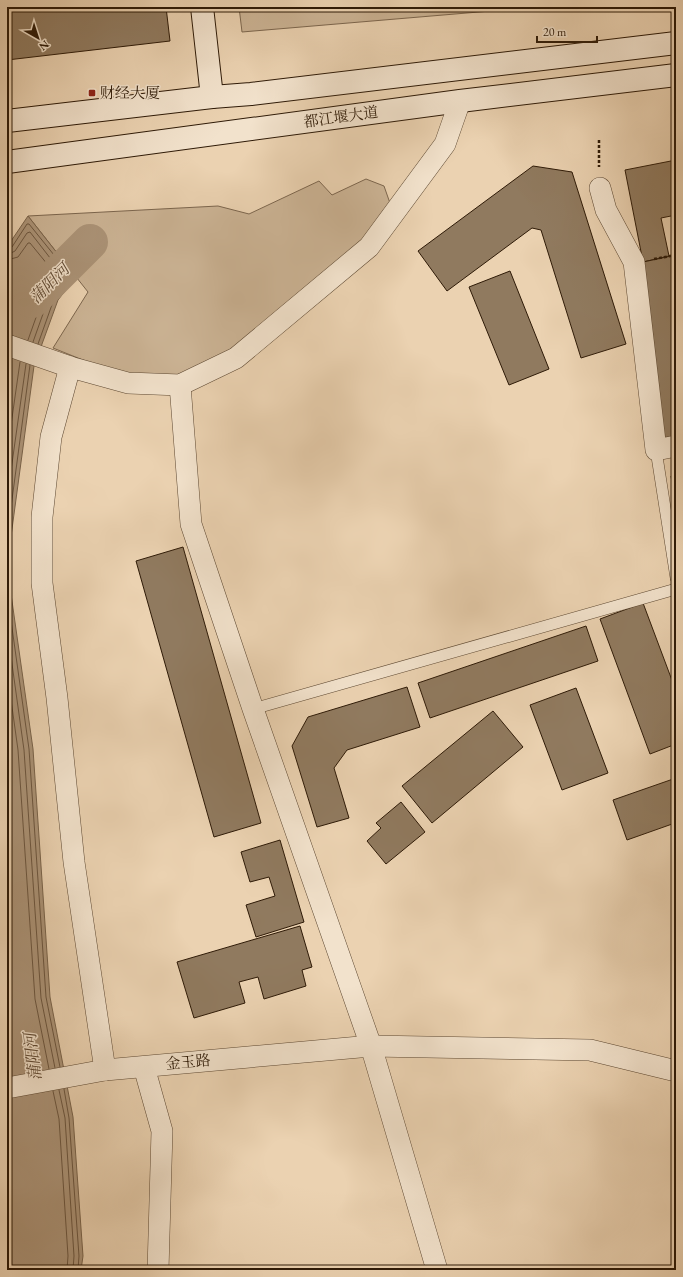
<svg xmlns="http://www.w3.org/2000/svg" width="683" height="1277" font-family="'EB Garamond','Noto Serif SC',serif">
  <rect width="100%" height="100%" fill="#ebd2b1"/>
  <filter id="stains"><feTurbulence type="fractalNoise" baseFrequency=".005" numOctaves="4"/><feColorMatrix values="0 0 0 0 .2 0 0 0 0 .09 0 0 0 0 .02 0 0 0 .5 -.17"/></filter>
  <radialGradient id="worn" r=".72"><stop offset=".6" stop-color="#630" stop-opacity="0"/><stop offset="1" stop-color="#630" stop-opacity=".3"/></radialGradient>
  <!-- park -->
  <g fill="#cbb394" stroke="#7c664e">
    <polygon points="239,7 538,7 242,32"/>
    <polygon points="366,179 384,186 391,206 379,227 234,355 177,377 129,373 93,364 53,348 88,292 28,216 218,206 249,214 319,181 332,195"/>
  </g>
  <!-- water -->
  <polygon fill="#ab9377" stroke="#79634a" points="28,216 76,277 58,300 34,366 7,566 33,749 50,997 73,1117 83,1256 81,1270 7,1270 7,247"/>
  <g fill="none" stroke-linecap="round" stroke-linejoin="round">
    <!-- shore -->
    <g stroke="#6c563f" stroke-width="1">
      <polyline points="7,249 12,247 27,224 29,224 71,276 54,299 38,344"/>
      <polyline points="7,254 11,253 15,251 27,233 30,232 64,276 49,297 33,342"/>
      <polyline points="7,260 18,257 28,243 30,243 57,276 44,295 28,340"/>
      <polyline points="7,453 20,362"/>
      <polyline points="7,499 26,364"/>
      <polyline points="7,537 30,365"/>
      <polyline points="7,592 29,749 46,997 60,1067"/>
      <polyline points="7,628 24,750 41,998 55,1068"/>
      <polyline points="7,671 18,750 35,999 49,1069"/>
      <polyline points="64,1089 69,1118 79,1256 78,1270"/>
      <polyline points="59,1090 65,1118 74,1256 73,1270"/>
      <polyline points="53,1091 59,1119 68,1256 67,1270"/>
    </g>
    <!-- river -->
    <polyline stroke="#ab9377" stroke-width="36" points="32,300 90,242"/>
  </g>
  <!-- building -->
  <g fill="#907a5f" stroke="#2e1a07">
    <polygon points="7,7 166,7 170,41 7,60"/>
    <polygon points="676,160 676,215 661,218 669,256 643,262 625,170"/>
    <polygon points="533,166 572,172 626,344 581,358 541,230 532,228 447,291 418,251"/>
    <polygon points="676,255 676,436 664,438 643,262"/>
    <polygon points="510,271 549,369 509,385 469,287"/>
    <polygon points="676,475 676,500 675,501 671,476"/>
    <polygon points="183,547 261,823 214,837 136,561"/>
    <polygon points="643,603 676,691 676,744 650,754 600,619"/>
    <polygon points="586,626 598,661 430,718 418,683"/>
    <polygon points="407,687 420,727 347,750 334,768 349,818 317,827 292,746 308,717"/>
    <polygon points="576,688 608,773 562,790 530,705"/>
    <polygon points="493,711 523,747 432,823 402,786"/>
    <polygon points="676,778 676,826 675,823 627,840 613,800"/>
    <polygon points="401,802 425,832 386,864 367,841 381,828 376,823"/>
    <polygon points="280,840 304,922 256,937 246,905 275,896 269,877 250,882 241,852"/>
    <polygon points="300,926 312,967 302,970 306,986 264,999 258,977 239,982 245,1003 194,1018 177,962"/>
  </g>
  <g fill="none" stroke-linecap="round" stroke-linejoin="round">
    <defs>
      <g id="lane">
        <polyline points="656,450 676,578"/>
        <polyline points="253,709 676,589"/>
      </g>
      <g id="street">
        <polyline points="600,188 606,210 634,262 656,450 676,446"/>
        <polyline points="7,345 70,367 128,383 180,385 236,358 369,247 445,144 460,101"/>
        <polyline points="70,367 51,437 42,517 42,583 57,698 74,862 105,1070"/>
        <polyline points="180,385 191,524 253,709 371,1046 437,1270"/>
        <polyline points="144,1067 162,1131 158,1270"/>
        <polyline points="7,1088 105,1070 371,1046 590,1050 676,1071"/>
      </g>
      <g id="secondary">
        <polyline points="202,7 212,97"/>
        <polyline points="7,121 212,97 251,94 676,43"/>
        <polyline points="7,162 460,101 676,75"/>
      </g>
    </defs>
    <!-- lane casing -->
    <use href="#lane" stroke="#5d4832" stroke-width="12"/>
    <!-- street casing -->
    <use href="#street" stroke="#5d4832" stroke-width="22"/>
    <!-- secondary casing -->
    <use href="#secondary" stroke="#2e1a07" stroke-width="24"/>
    <!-- path -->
    <g stroke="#2e1a07" stroke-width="2.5" stroke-dasharray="3 2" stroke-linecap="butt">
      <polyline points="599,140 599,167"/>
      <polyline points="654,259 676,255"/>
    </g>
    <!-- lane -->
    <use href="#lane" stroke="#f2e2cc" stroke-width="11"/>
    <!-- street -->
    <use href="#street" stroke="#f2e2cc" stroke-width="21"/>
    <!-- secondary -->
    <use href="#secondary" stroke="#f2e2cc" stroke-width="22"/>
  </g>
  <!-- markers -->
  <rect fill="#8f2418" stroke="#f2e2cc" stroke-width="1.5" x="88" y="89" width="8" height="8" rx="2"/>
  <g text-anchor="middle" stroke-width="3" stroke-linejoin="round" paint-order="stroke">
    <!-- poi labels -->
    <g font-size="15" fill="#2e1a07" stroke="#f2e2cc" text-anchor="start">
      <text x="100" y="98">财经大厦</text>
    </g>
    <!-- street labels -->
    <g font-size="15" fill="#2e1a07" stroke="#f2e2cc">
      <text transform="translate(341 117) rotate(-8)" y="5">都江堰大道</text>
      <text transform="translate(188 1062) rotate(-5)" y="5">金玉路</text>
    </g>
    <!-- water labels -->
    <g font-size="16" font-style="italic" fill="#604a34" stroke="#f2e2cc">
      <text transform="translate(49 283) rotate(-45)" y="6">蒲阳河</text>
      <text transform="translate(32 1057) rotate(-97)" y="6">蒲阳河</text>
    </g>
  </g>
  <!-- margin -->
  <rect width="683" height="1277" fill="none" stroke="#ebd2b1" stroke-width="24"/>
  <rect x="8" y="8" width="667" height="1261" fill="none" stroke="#2e1a07" stroke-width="2"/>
  <rect x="12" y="12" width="659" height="1253" fill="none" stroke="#2e1a07"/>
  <!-- north arrow -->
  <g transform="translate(38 38) rotate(141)" stroke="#f2e2cc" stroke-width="3" paint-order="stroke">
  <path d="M0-3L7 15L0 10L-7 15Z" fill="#2e1a07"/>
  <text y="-6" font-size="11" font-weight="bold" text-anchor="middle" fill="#2e1a07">N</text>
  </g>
  <!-- scale -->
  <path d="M537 36v6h60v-6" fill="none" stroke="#2e1a07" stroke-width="2"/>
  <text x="543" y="36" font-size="12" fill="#2e1a07" stroke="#f2e2cc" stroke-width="3" paint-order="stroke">20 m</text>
  <rect width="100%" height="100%" filter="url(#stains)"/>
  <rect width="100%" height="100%" fill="url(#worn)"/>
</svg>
